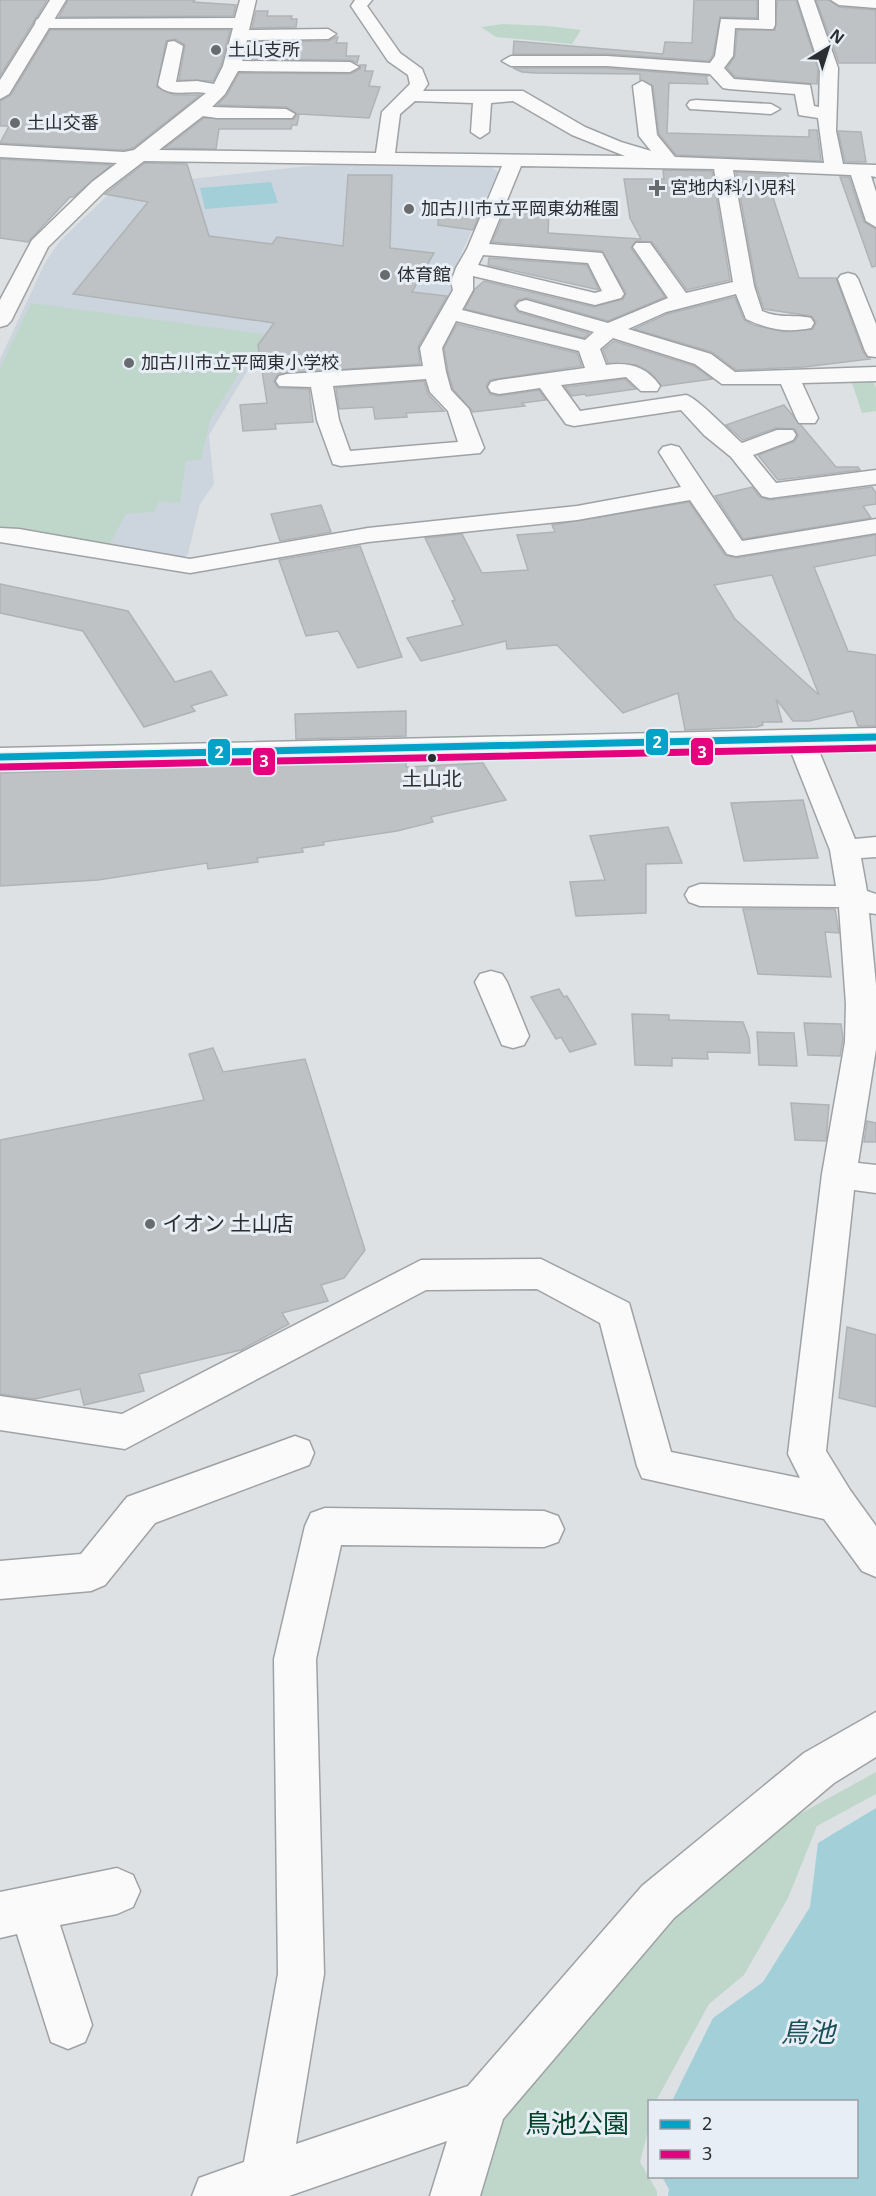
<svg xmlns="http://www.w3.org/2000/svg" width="876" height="2196" font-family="'Noto Sans','Noto Sans JP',sans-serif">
  <rect width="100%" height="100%" fill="#dde1e4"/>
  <!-- built -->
  <polygon fill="#ccd5dd" points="355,164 338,180 355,165 488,165 498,172 448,283 452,290 422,346 375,346 264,360 248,370 209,435 214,484 200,504 188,554 180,559 0,530 0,359 46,261 60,241 112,191 173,181 318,165"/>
  <!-- green -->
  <g fill="#bfd7cb">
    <polygon points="503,24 548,26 581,30 572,44 496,37 481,27"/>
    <polygon points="31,303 324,342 270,355 242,368 210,420 201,460 186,461 180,503 160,501 153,512 126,514 109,545 25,529 0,528 0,368"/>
    <polygon points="872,378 876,388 876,411 862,413 851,380"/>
    <polygon points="876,1772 876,1794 817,1826 788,1898 744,1975 709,2004 656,2101 650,2102 649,2127 640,2162 657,2191 657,2196 480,2196 478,2191 493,2113 665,1912 758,1837"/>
  </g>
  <!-- water -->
  <g fill="#a2cfd8">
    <polygon points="271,182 278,203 205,209 200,188"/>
    <polygon points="876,1808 876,2196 668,2196 669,2189 662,2177 856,2176 856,2102 672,2101 713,2018 763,1982 810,1907 818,1843"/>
  </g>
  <!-- building -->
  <g fill="#bfc2c5" stroke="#b0b3b6" stroke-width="1.5" fill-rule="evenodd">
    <polygon points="0,0 47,0 0,76"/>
    <polygon points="68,0 195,0 193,2 236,5 233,16 59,17"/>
    <polygon points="694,0 757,0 757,18 720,17 713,55 709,61 607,54 513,54 514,41 663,54 665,42 692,43"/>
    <polygon points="777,0 796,0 818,68 817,84 735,77 727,68 735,56 737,30 775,30"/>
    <polygon points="816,0 829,0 839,7 876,10 876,63 839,63"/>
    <polygon points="256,11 268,11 267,16 292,16 291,19 297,19 296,27 252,28"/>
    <polygon points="50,30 230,30 221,65 213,81 179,80 185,45 175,39 166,41 157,87 174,95 200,95 133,148 124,150 0,143 9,126 0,126 0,101 11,95"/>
    <polygon points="336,37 338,37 336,43 347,43 346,56 359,56 357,63 350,60 245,59 249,42 328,41"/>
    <polygon points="360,65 366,65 365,71 373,71 369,86 380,87 369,118 299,114 297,125 292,125 291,129 219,129 216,149 165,148 204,118 294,119 297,114 286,107 217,105 227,95 239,73 350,74 360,69"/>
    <polygon points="513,68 607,68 709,76 706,76 708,84 669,83 667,133 809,137 809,130 817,130 821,161 676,155 659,134 653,86 640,80 640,74 536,73 522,72"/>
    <polygon points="838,131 861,132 866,162 845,162"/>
    <polygon points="0,159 111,165 73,197 70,197 28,242 0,238"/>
    <polygon points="145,163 187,164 209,236 272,244 277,237 343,246 348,175 392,175 390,248 434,253 412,292 447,296 418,347 420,364 278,374 274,382 279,388 309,389 313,422 275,424 276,429 243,431 240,405 267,403 258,345 274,323 73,294 148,202 105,194"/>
    <polygon points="663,170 712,171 730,280 687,290 652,242 636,241 631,248 665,297 608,321 527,298 518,300 514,305 518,312 589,333 584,338 465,309 475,289 484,281 594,307 623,299 626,293 602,251 492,242 506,210 549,211 548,233 641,239 630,218 624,179 664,179"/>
    <polygon points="736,172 788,175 791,188 770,188 799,278 836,278 863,352 870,359 804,367 736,370 712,352 634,329 667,314 735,297 744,320 753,325 785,332 813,329 816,322 811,316 764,309 756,285"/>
    <polygon points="840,177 849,177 864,222 876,229 876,266 872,267"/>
    <polygon points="439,207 482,209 473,230 438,225"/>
    <polygon points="489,258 587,265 599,290 488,265"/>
    <polygon points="457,324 577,353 582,366 490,380 486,386 490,394 499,396 539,390 546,400 522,403 525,406 473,412 453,389 448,372 444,348"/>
    <polygon points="614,341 694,366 712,379 662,386 650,372 637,365 608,363 603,350"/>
    <polygon points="625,379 636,389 586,396 585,394 572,396 565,387"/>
    <polygon points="424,381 428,394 444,411 406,413 407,417 375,419 373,407 339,409 336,388"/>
    <polygon points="784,405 836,467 858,467 860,470 778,480 758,455 794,442 798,436 795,429 776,428 743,440 726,425"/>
    <polygon points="752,487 760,497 770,500 872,487 876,493 876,504 863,506 871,518 743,539 715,496"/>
    <path d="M689 502 725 555 736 558 876 535V555L814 567 848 651 876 655V726H858L853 711 809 721H793L776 699 782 722H762L763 725 757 727 685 730 678 693 623 713 557 645 507 649 506 641 421 661 407 638 463 625 452 601 455 600 425 538 462 534 482 573 528 570 517 535 555 532 552 525ZM772 575 819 695 735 619 714 585Z"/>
    <polygon points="321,505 331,532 280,541 271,514"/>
    <polygon points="360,546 402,657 358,668 338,631 306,636 279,560"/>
    <polygon points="0,584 128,611 175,682 211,671 227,695 191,706 195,711 144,727 83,631 0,613"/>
    <polygon points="406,711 406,736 296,739 295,714"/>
    <polygon points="406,759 406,767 483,763 506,800 431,817 433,822 397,831 323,842 324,845 302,848 303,852 257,858 258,862 208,869 207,863 98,880 0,886 0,773"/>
    <polygon points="803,800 818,858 744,861 731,803"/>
    <polygon points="668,827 682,863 646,864 646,913 576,916 570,882 605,880 590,836"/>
    <polygon points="743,909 835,909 839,933 825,932 831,977 758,974"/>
    <polygon points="559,989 564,997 567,996 596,1044 570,1052 561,1037 556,1039 531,997"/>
    <polygon points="632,1014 669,1015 669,1020 743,1022 749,1038 750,1053 707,1052 708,1059 672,1058 672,1066 635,1065"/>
    <polygon points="804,1023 841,1024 843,1039 840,1056 808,1055"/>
    <polygon points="757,1032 794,1033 797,1066 759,1065"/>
    <polygon points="213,1048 223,1072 305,1059 365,1250 344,1278 321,1285 328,1301 282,1313 289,1324 241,1350 139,1374 144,1391 84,1405 80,1389 35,1399 0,1394 0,1140 204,1100 189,1054"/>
    <polygon points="791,1103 829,1105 826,1141 795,1140"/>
    <polygon points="867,1121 876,1123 876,1142 864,1142"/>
    <polygon points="847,1327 876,1335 876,1407 839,1398"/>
  </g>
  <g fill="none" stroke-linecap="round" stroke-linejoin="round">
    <defs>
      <g id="minor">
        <path d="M240 0H256L249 30 328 29 336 34 328 39 247 40 242 61 350 62 359 67 350 72 238 71 225 94 212 107 286 109 295 114 292 118H217L203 116 159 150 376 153 382 112 410 84 408 75 388 61 351 6 355 0H372L367 6 400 53 422 69 428 84 423 91H523L585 127 621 142 651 151 639 136 633 86 642 81 651 86 657 135 675 157 824 163 818 118 799 115 795 94 729 89 723 88 710 74 607 66H511L502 61 511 56H607L710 63 715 56 721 19 759 20V0H775V25L773 29 735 28 733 56 724 68 734 79 810 85 814 106 819 107 820 68 798 0H814L838 68 836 131 843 164 876 165V177L871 176 876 192V227L866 221 851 175 733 170 754 286 762 311C780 319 793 314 811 318L814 323 811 328C787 333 767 329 746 319L736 294 666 312 628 329 711 354 735 372 876 367V381L802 383 818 418 815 423H799L796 418 781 384H722L695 364 613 338 600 349 606 365C629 362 646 366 660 386L657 391H641L626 377 561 385 580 411 686 395C699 399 729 432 742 443L777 430H793L796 435 793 440 753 455 776 483 876 470V484L770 498 762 496 731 457 704 435 681 410 574 426 566 424 540 388 499 394 491 392 488 387 491 382 499 380 585 368 579 351 456 321 442 348 446 372 451 390 469 409 484 448 480 453 341 466 333 464 317 420 311 387 279 386 276 381 279 376 287 374 423 366 420 348 453 290 451 282 456 268 467 249 502 166 144 161 106 190 48 247 11 321 7 325 0 327V300L32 240 92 182 117 163 0 157V145L124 152 134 150 206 93C191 90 169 98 158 85L168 42 174 41 183 46 176 82 197 81 214 84 223 66 233 28H43L35 23 37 19 235 18ZM415 101 473 103 471 132 480 138 489 132 491 103 513 101 572 135 625 156 395 153 400 114ZM521 166 714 169 733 282 686 293 650 243H636L633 247 668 298 608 323 526 300 519 302 516 306 519 310 594 332 585 340 462 310 473 290V276L595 305 621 298 624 294 602 253 489 244ZM483 255 588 263 602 291 595 293 478 265ZM426 379 430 392 448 411 458 442 350 451 339 420 333 386Z"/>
        <polygon points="831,0 876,0 876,8 839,5"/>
        <polygon points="696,100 771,104 780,109 771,114 690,109 687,105 690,101"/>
        <polygon points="848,273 855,275 858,279 876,324 876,357 868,356 865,351 838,279 841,275"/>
        <polygon points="671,445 679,447 742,541 876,519 876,533 736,556 727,554 690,500 577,520 368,542 190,573 0,542 0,528 19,529 190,559 368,528 577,506 681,487 659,452 663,447"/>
        <polygon points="800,730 810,733 814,739 855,839 876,837 876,857 861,858 867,891 876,894 876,914 869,913 876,985 876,1049 858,1163 876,1165 876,1193 854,1190 826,1451 850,1490 876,1526 876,1577 862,1571 824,1519 642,1478 637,1466 600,1323 537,1289 426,1290 125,1449 0,1430 0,1396 122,1414 421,1260 541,1259 629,1303 671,1452 800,1478 788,1454 822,1174 845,1042 846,1004 839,907 700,906 689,902 685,895 689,888 700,884 836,886 830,850 786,739 790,733"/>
        <polygon points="491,971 502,974 507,982 529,1036 524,1045 513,1048 502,1045 475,982 480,974"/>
        <polygon points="295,1436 309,1441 314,1453 309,1465 155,1523 105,1585 91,1591 0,1599 0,1561 81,1554 127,1497"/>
        <polygon points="325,1508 544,1511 558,1516 564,1529 558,1542 544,1547 341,1545 316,1659 324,1974 296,2144 468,2086 642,1886 804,1753 876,1712 876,1757 834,1783 674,1918 503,2119 480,2196 430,2196 447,2141 289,2196 192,2196 199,2178 244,2162 278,1974 274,1659 305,1526 311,1513"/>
        <polygon points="117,1868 133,1875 140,1891 133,1907 117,1914 60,1925 92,2025 85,2042 68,2049 51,2042 17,1934 0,1938 0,1892"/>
      </g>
      <polygon id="primary" points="876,728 876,746 0,766 0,748"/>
      <polygon id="trunk" points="50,0 66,0 9,94 0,99 0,80"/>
    </defs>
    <!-- minor casing -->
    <use href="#minor" stroke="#9fa2a4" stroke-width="3"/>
    <!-- primary casing -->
    <use href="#primary" stroke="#9fa2a4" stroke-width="3"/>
    <!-- trunk casing -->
    <use href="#trunk" stroke="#9fa2a4" stroke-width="3"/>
    <!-- minor -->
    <use href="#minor" fill="#fafafb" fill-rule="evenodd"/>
    <!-- primary -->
    <use href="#primary" fill="#fafafb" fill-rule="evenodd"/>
    <!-- trunk -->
    <use href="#trunk" fill="#fafafb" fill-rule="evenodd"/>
    <defs>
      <polyline id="bus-1" points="0,757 876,737"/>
      <polyline id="bus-2" points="0,767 876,748"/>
    </defs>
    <!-- bus-1 casing -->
    <use href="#bus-1" stroke="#e7eef5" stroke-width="10"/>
    <!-- bus-2 casing -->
    <use href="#bus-2" stroke="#e7eef5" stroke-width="10"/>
    <!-- bus-1 -->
    <use href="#bus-1" stroke="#02a3c6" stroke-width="7"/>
    <!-- bus-2 -->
    <use href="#bus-2" stroke="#e5007d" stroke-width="7"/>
  </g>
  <!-- markers -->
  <g fill="#696c6f" stroke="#e7eef5" stroke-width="2">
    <circle cx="216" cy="50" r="6"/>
    <circle cx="15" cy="123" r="6"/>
    <path d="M654 179h6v6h6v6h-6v6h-6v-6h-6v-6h6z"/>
    <circle cx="409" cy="209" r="6"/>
    <circle cx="385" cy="275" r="6"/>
    <circle cx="129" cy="363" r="6"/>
    <circle cx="150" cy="1224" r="6"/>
  </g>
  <circle fill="#2b2d30" stroke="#e7eef5" stroke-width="2" cx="432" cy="758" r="5"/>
  <g text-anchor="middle" stroke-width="6" stroke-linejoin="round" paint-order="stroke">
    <!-- far-poi labels -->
    <g font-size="18" fill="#2b2d30" stroke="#e7eef5" text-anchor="start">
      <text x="228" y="56">土山支所</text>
      <text x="27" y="129">土山交番</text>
      <text x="670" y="194">宮地内科小児科</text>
      <text x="421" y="215">加古川市立平岡東幼稚園</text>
      <text x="397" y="281">体育館</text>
      <text x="141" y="369">加古川市立平岡東小学校</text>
    </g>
    <!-- bus labels -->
    <g font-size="20" fill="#2b2d30" stroke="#e7eef5">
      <text x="432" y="786">土山北</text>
    </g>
    <!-- poi labels -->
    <g font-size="21" fill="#2b2d30" stroke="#e7eef5" text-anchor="start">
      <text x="162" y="1231">イオン 土山店</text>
    </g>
    <!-- near-park labels -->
    <g font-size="26" fill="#004228" stroke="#e7eef5">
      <text x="577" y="2133">鳥池公園</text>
    </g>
    <!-- near-water labels -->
    <g font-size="27" font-style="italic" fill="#1a5059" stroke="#e7eef5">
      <text x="808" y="2042">鳥池</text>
    </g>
  </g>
  <g stroke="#e7eef5" stroke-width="2">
    <rect x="645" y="728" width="24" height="28" rx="6" fill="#02a3c6"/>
    <rect x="690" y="737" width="24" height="29" rx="6" fill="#e5007d"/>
    <rect x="207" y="738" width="24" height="28" rx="6" fill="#02a3c6"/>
    <rect x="252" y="747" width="24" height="29" rx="6" fill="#e5007d"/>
  </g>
  <g font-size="16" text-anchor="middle" font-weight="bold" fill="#fff">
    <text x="657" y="748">2</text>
    <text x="702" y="758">3</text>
    <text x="219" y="758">2</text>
    <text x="264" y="767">3</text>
  </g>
  <!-- legend -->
  <rect x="648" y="2100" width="210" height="78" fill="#e7eef5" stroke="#9ca1a6" stroke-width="1.5"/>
  <rect x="660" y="2120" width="30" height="9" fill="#02a3c6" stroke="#9ca1a6" stroke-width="1.5"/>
  <text x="702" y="2130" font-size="18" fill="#2b2d30">2</text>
  <rect x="660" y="2150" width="30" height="9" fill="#e5007d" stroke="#9ca1a6" stroke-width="1.5"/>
  <text x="702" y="2160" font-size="18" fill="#2b2d30">3</text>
  <!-- north arrow -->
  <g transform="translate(828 48) rotate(38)" stroke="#e7eef5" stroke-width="4.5" paint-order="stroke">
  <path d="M0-4.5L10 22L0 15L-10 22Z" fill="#2b2d30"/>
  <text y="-9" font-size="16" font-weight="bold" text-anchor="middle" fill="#2b2d30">N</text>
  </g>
</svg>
